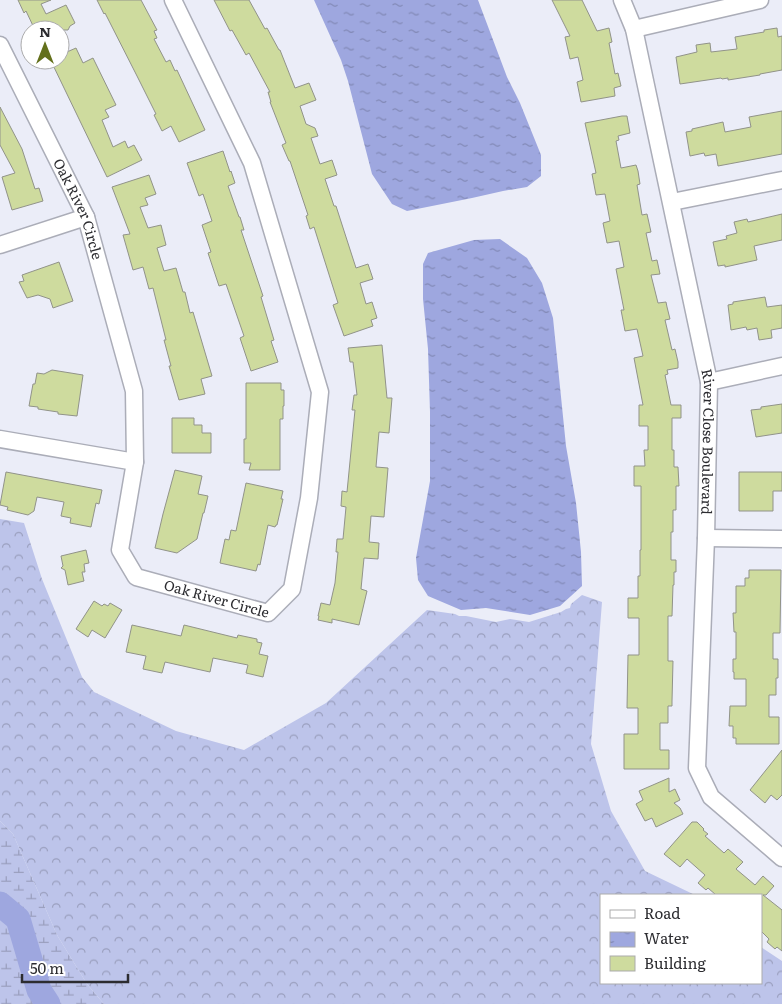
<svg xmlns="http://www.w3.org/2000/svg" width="782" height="1004" font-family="Literata,serif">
  <defs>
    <pattern id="forest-crowns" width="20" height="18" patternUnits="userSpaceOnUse" patternTransform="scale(1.25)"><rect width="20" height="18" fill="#bdc4ea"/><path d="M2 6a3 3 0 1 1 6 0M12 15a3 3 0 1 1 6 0" fill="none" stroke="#9a9fbe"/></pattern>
    <pattern id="wetland-marsh" width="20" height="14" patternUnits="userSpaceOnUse" patternTransform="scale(1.25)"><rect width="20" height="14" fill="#bdc4ea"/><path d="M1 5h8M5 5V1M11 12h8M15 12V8" fill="none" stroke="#9a9fbe"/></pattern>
    <pattern id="water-ripples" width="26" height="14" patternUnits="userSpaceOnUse" patternTransform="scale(1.25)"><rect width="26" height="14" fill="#9ea7df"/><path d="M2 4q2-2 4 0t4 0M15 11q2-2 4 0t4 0" fill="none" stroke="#8188b5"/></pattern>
  </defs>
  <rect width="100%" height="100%" fill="#ebedf8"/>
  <!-- forest -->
  <polygon fill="url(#forest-crowns)" points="0,519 24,523 42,579 82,677 94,692 176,731 244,750 326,703 427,610 455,614 459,616 466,616 496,622 510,619 529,622 561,612 566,609 570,608 571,604 582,595 602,602 591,744 611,811 645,871 695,895 601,895 601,983 761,983 761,947 782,961 782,1004 104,1004 87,984 57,935 13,834 0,821"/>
  <!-- wetland -->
  <polygon fill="url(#wetland-marsh)" points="0,821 13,834 57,935 87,984 104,1004 0,1004"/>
  <!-- water -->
  <g fill="url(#water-ripples)">
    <polygon points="314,0 478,0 507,77 520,103 541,155 541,176 527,187 503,191 472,198 407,211 392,204 372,174 348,81 341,60"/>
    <polygon points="500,239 527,258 542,283 553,318 566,446 576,503 581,552 582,586 560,606 530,615 486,608 461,610 428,596 418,580 416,558 430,481 430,412 428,349 423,299 423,264 428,253 474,240"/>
  </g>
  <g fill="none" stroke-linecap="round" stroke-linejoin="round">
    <!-- river -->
    <polyline stroke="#9ea7df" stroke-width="25" points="0,904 18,919 39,990 48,1004"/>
  </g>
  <!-- building -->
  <g fill="#cedb9e" stroke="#919389">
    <polygon points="18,0 51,0 41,4 46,14 66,5 75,23 70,26 68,30 35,30 26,11 24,13"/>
    <polygon points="97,0 141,0 157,30 154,31 157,38 154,39 166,62 170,60 175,71 177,70 205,130 179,142 171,126 162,131 154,115 156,114 137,76 105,13 104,14"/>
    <polygon points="214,0 249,0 265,29 267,28 279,50 280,50 295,88 309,83 316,100 300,106 306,124 315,128 318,136 311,138 320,164 332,160 337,175 325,179 334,206 336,206 356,268 368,264 373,279 360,283 366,304 372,302 377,318 371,320 373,326 344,336 333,305 338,303 314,227 310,229 306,216 308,215 290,161 289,161 282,145 286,143 270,102 271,102 268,92 270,92 249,53 246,55 232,30 230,31"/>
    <polygon points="552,0 582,0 597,31 609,28 612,42 609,43 615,74 618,73 621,86 614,88 615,96 581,102 577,82 583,80 578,57 570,59 565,37 570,36"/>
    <polygon points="777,28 778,37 782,36 782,70 760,74 760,75 728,80 728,78 722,79 721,78 680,84 676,57 697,52 696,45 710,43 711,52 737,49 735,37 764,32 764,30"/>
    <polygon points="76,48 83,63 93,58 116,105 105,110 109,117 102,120 113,147 125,141 128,148 134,145 142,160 107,177 51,61 54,60 60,60 60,55"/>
    <polygon points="0,107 22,149 35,189 39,188 43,201 12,210 2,177 15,173 0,145"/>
    <polygon points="782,111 782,154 718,166 716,154 705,156 704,153 690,156 686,132 692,131 692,129 723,122 725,132 751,127 749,117"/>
    <polygon points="622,116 627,116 630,133 618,136 619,140 616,141 621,168 636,165 638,171 640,184 637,185 642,215 647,214 651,232 646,233 652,261 657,260 660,274 651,275 658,303 666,302 667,307 670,319 665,320 672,350 675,349 678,362 678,368 667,370 668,374 665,375 671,405 681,405 681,418 672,418 672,450 674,450 674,467 678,467 679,486 676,486 676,510 673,510 673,532 671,532 671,560 676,560 676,572 674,572 674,585 673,585 672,616 668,616 668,661 673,661 672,701 672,706 668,706 668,723 660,723 660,750 669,750 669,769 624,769 624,734 638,734 638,708 627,708 628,655 639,655 639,618 628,618 628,598 638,598 638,576 640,576 640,550 641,550 641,486 634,486 634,466 645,466 644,450 648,450 648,426 639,426 639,405 643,405 634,358 643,356 637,329 625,331 621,310 624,310 616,269 624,267 619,241 607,243 603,223 610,221 605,194 596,195 592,174 596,173 585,123"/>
    <polygon points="223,151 230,172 231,171 235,183 228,186 239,217 240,217 244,230 241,230 263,296 261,297 274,340 271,341 278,362 251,371 240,338 244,336 226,284 219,286 208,253 211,252 202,225 212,221 203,194 199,196 187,163"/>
    <polygon points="149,175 156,194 145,198 148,205 140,207 148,228 161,225 166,245 157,248 164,271 176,268 183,292 185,292 190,313 193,312 212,376 201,379 205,394 179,400 169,366 171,366 164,340 166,340 153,288 149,289 143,267 133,270 123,235 130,234 112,187"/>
    <polygon points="782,214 782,240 754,246 757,260 725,267 725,265 718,266 713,242 727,239 726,236 737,233 734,222 747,219 748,222"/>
    <polygon points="59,262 73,301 53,308 50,299 38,295 27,298 19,282 24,281 22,275"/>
    <polygon points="765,297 767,307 782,305 782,328 771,330 772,338 759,340 757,328 747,330 746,327 731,330 728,305 733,304 733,302"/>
    <polygon points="382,345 387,398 392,398 389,433 379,432 376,467 388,468 384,517 371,516 369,542 379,543 378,559 364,558 361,589 367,591 359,625 332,619 332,623 318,620 319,616 318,616 321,603 330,605 335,583 338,552 336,552 337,539 343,539 346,507 341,506 342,491 347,492 355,410 352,410 354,395 357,395 353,362 350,362 348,348"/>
    <polygon points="52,370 83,375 77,416 58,414 58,412 38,409 38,407 29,406 33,384 35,384 37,373 44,374"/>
    <polygon points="246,383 281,383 281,390 284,390 284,406 283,406 283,419 280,419 280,470 249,470 251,463 244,463 244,439 246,439"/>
    <polygon points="782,404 782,433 756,437 751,410 761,409 761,407"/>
    <polygon points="172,418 194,418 194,425 202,425 202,433 211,433 211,453 172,453"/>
    <polygon points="175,470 202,476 198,494 208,496 204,513 203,513 197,539 177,553 155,548 163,514"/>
    <polygon points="6,472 102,490 99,504 96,503 91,527 70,523 71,518 61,516 64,502 37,497 34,511 28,515 7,510 8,507 0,505"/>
    <polygon points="739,472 782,472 782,491 773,491 773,511 739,511"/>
    <polygon points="246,483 283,491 281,499 283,499 277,525 276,525 275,527 268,525 260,565 258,564 256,571 220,563 225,539 229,540 231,530 236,531"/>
    <polygon points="86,550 89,563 84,564 85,572 82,572 84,581 68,585 65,570 61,568 63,566 61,556"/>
    <polygon points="749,570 781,570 780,633 773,633 773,659 778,659 778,678 776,678 776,695 769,695 769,717 779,717 779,744 736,744 736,738 733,738 733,726 729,726 730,706 746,706 746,679 734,679 734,672 733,672 733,659 736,659 736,632 734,632 733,613 736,613 736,586 745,586 745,578 749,578"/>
    <polygon points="94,601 102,606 104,604 108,606 110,603 122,610 105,638 92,630 88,637 76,629"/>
    <polygon points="132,625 181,636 184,625 237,638 238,635 257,639 257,642 262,643 259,654 268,656 263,677 246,673 248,665 213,658 210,672 165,662 162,673 143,669 146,656 126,652"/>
    <polygon points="782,750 782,795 777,800 771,795 765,803 750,790"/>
    <polygon points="669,778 669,792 675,789 680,800 674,803 680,808 683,814 656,827 652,818 645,821 636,804 643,800 639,791"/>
    <polygon points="692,822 697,822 704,829 703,830 708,834 705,836 724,853 728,849 743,862 736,869 755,885 763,876 774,886 766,895 763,895 782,910 782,951 777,947 775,949 767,942 769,939 761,931 761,895 716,895 708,888 706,890 698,883 705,875 687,859 680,867 664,854"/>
  </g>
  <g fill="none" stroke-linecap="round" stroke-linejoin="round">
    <defs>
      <g id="minor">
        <path id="s1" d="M622 0 634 29 709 382 706 538 697 768 711 797 782 858"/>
        <polyline points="634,29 760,0"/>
        <path id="s2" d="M0 45 86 217 134 391 135 462 120 550 136 577 268 613 292 589 309 498 320 392 252 163 173 0"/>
        <polyline points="672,202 782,180"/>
        <polyline points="0,245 86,217"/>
        <polyline points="709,382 782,366"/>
        <polyline points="0,439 135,462"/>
        <polyline points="706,538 782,539"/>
      </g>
    </defs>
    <!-- minor casing -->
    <use href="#minor" stroke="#abadb8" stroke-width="19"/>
    <!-- minor -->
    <use href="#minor" stroke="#fff" stroke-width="16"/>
  </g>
  <g text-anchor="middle" stroke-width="5" stroke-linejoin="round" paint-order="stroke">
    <!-- street labels -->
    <g font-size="14" fill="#2c2c30" stroke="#fff">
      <text dy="5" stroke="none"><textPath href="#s2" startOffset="182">Oak River Circle</textPath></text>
      <text dy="5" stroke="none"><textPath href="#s1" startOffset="452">River Close Boulevard</textPath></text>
      <text dy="5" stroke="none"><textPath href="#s2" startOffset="648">Oak River Circle</textPath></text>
    </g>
  </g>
  <!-- legend -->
  <rect x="600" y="894" width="162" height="90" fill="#ffffff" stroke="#ababac"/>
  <rect x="610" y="910" width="25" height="8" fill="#ffffff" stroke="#ababac"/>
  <text x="644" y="919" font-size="15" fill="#2c2c30">Road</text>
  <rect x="610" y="932" width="25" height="15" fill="url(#water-ripples)" stroke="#ababac"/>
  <text x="644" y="944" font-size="15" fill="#2c2c30">Water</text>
  <rect x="610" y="956" width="25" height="15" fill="#cedb9e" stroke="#ababac"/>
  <text x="644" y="969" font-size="15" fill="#2c2c30">Building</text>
  <!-- north arrow -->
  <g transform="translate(45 45)"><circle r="24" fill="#ffffff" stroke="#ababac"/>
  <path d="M0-4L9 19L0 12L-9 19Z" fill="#63701b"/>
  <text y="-8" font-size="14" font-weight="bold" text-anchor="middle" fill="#2c2c30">N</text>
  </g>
  <!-- scale -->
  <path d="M22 974v8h106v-8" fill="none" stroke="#2c2c30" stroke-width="2.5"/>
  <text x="30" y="974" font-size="15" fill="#2c2c30" stroke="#ffffff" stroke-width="4" paint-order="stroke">50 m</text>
</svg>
